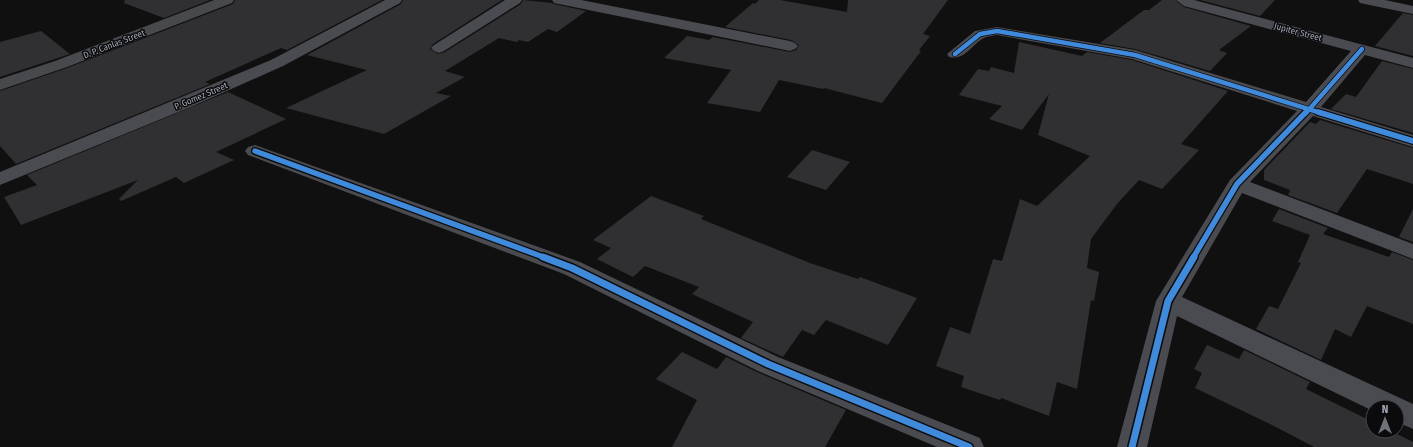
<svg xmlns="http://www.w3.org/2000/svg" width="1413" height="447" font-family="'Fira Sans Condensed',sans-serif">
  <rect width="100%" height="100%" fill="#101010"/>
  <!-- building -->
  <g fill="#303033">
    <polygon points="125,0 210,0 164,18 124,3"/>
    <polygon points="235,0 382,0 287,50 281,48 205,82 210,84 16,164 0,146 0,91 67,68 233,4"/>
    <polygon points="403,0 502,0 433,44 430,49 438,54 445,52 521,4 523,0 552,3 554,4 586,11 557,32 548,29 528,42 519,40 517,42 499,38 445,71 465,77 436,93 451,96 384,134 286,108 367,70 307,55 401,4"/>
    <polygon points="759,0 780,0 847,12 848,0 948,0 923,34 930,36 919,50 921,51 882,103 824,88 823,89 779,80 760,112 707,103 731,70 664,58 687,36 709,40 713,37 790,52 796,50 799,45 791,40 725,27 753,3 755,4"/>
    <polygon points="1162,0 1175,0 1184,7 1251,26 1219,50 1227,53 1210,71 1135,49 1100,43 1144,10 1149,10"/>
    <polygon points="1200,0 1275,0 1260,16"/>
    <polygon points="1403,13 1413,15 1413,56 1375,46"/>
    <polygon points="41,31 70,54 0,77 0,42"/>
    <polygon points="1019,42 1082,56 1087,52 1132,60 1228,91 1181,144 1199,150 1162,189 1139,180 1117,204 1091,239 1087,268 1099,272 1094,301 1091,300 1077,389 1057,382 1049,416 1001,398 1000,400 961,387 964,376 936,366 950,327 970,334 993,259 1002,261 1020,199 1037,206 1090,156 1038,135 1049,94 1022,130 989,119 1002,106 959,95 978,69 989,71 991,67 1014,73"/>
    <polygon points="1382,61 1413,69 1413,133 1331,109 1346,94 1356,97"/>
    <polygon points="228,92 286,119 216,152 234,160 184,183 176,177 121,201 119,199 138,180 21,225 4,197 37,185 27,175"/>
    <polygon points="1320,120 1413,148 1413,184 1367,169 1337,213 1288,195 1290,190 1264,180 1264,170 1310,122 1316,124"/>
    <polygon points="812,150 850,162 826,190 787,177"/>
    <polygon points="651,196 704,216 701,219 810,263 858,279 860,277 917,298 888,345 826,320 814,335 802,330 783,357 741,338 753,322 692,294 699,287 645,266 633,277 597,259 611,248 593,240"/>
    <polygon points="1279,209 1328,228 1323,234 1389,257 1392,252 1413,260 1413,324 1367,306 1351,337 1335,329 1321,360 1256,329 1269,306 1278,309 1301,263 1298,262 1310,235 1272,221"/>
    <polygon points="1413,209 1413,242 1399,237"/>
    <polygon points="1207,345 1239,359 1244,350 1310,382 1306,389 1373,422 1373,431 1391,431 1413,442 1413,447 1314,447 1274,426 1195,388 1202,373 1194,369"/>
    <polygon points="682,352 717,369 726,357 757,372 846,410 825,447 672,447 697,400 656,379"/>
  </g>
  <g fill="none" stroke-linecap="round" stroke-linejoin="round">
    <!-- street -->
    <g fill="#4a4b50" fill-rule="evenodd">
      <polygon points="385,0 402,0 400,3 283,66 193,106 0,185 0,172 271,60"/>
      <polygon points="505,0 522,0 520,3 444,51 439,53 434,51 431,48 434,45"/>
      <polygon points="552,0 581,0 790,41 795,43 798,46 795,49 790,51 559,4 554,3"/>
      <path d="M1176 0H1194L1413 58V68L1365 55 1321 107 1413 135V147L1313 116 1250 182 1413 244V259L1242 193 1182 297 1413 404V429L1397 422V407H1373V411L1177 316 1147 447H1117L1156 301 1230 180 1297 111 1132 59 997 35C993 36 988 36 984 38 972 44 965 61 949 57L947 54 975 31 997 27 1135 50 1306 102 1351 51 1184 6Z"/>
      <polygon points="1358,0 1385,0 1413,6 1413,14 1360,3"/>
      <polygon points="255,145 580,262 778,357 980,438 984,447 937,447 758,371 564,274 248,155 245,151 248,147"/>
    </g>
    <!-- secondary -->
    <polygon fill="#48494d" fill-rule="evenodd" points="214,0 234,0 232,3 67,67 0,90 0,79 55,61"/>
    <defs>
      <g id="cycleway-far2">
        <polyline points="955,54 980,34 997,31 1135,55 1321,113"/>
        <polyline points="1306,113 1362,49"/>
      </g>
      <g id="cycleway-far1">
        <polyline points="1318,112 1413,141"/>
        <polyline points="255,151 546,258"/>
        <polyline points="1193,258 1237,184 1306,112"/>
      </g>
      <g id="cycleway">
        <polyline points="543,257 572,268 768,364 969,447"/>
        <polyline points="1132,447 1168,301 1194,257"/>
      </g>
    </defs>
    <!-- cycleway-far2 casing -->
    <use href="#cycleway-far2" stroke="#0b0a0c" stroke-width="6"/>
    <!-- cycleway-far1 casing -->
    <use href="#cycleway-far1" stroke="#0b0a0c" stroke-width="8"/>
    <!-- cycleway casing -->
    <use href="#cycleway" stroke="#0b0a0c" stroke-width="10"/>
    <!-- cycleway-far2 -->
    <use href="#cycleway-far2" stroke="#408adc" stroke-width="4.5"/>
    <!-- cycleway-far1 -->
    <use href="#cycleway-far1" stroke="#408adc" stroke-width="5.5"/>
    <!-- cycleway -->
    <use href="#cycleway" stroke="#408adc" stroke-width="7"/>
  </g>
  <g text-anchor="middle" stroke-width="3" stroke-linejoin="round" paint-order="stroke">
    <!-- far-street labels -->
    <g font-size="9" fill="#a0a6b2" stroke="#0b0a0c">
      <text transform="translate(1298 32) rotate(15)" y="3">Jupiter Street</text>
      <text transform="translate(114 44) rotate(-21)" y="3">D. P. Canlas Street</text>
      <text transform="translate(201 96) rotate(-23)" y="3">P. Gomez Street</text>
    </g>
  </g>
  <!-- north arrow -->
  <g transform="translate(1385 419)"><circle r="19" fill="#0b0a0c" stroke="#47484e"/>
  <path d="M0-3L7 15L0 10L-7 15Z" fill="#6e7279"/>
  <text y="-6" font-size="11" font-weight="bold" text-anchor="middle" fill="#a0a6b2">N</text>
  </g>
</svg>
